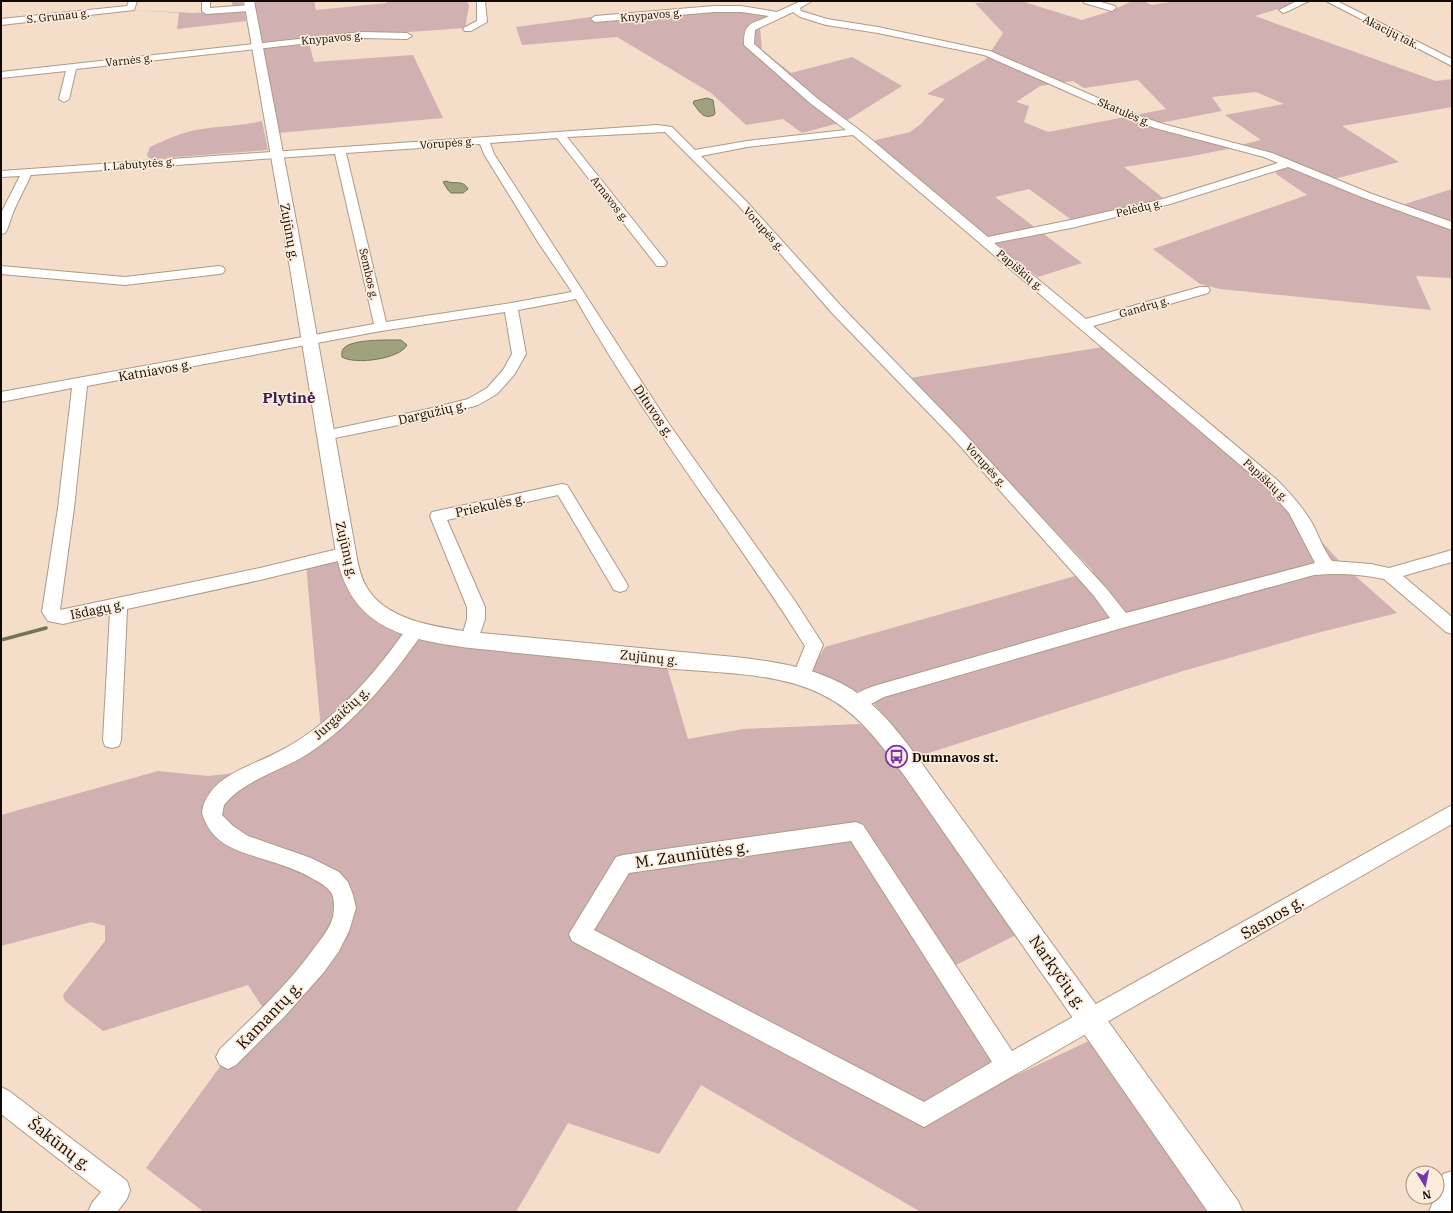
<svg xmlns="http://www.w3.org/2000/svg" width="1453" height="1213" font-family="'IBM Plex Serif',serif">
  <rect width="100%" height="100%" fill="#f4ddc9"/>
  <!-- green -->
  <g fill="#d0b0b1" fill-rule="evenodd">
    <polygon points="232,1 243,1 246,21 177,29 179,13 129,10 1,23 128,10 193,13 233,11"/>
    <polygon points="252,1 314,1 316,10 387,3 387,1 467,1 469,6 465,28 308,39 314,62 413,55 443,118 278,133"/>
    <path d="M1001 1H1021L1082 20 1111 11 1132 1H1143L1152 5 1175 1H1293L1298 3 1255 16 1436 81 1452 79V107L1342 126 1399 162 1334 179 1402 205 1452 189V278L1416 276 1431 310 1220 289 1200 284 1153 249 1307 195 1276 174 1277 161 1233 148 1187 157 1124 167 1163 198 1073 221 1029 189 995 197 1082 263 1038 277 1027 269 874 143 876 140 910 132 921 124 927 117 945 99 927 94 986 59 1003 33 975 3ZM1138 80 1166 109 1048 132 1024 122 1029 106 1016 102 1040 86 1073 81 1084 88ZM1256 92 1284 104 1225 115 1261 140 1236 146 1149 125 1222 111 1212 97Z"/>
    <polygon points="711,7 770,15 760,28 762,50 791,73 852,57 902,86 846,121 802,133 783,119 746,125 711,93 617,37 522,45 516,27 591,17"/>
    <path d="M262 121 268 150 149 159 147 155 150 147C163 141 176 135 191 131 214 126 238 127 262 121Z"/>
    <polygon points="1103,347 1277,493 1342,564 1397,613 1313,634 1183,671 913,758 870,698 862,691 853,691 809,674 825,647 1093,571 910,378"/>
    <path d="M341 556C349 603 356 610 399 631L667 667 688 739 743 729 859 724 875 735 1018 934 936 975 1006 1080 1091 1040 1213 1212H921L701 1085 659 1154 568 1123 516 1212H204L146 1168 263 1008 248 985 103 1031 65 1001 63 995 105 941V926L91 922 1 946V815L158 771 208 776 236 773 270 760 321 730 306 565Z"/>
  </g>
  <!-- water -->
  <g fill="#9fa27d" stroke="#747459">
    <path d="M707 98 713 100 715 113 714 115C703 120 699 111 693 103L694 101Z"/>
    <path d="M446 181C454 185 463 179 468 189L463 193H451L448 190 443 182Z"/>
    <path d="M401 340 407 345C400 359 355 365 342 357 342 354 341 351 344 348 352 339 389 340 401 340Z"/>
  </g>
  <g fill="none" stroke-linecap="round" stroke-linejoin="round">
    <!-- stream -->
    <polyline stroke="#747459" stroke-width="3.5" points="1,640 46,628"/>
    <defs>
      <g id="minor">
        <polygon points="129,1 137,1 134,10 1,25 1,19 127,6"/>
        <polygon points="202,1 210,1 210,8 250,5 254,8 250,11 206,14 202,11"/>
        <polygon points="477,1 485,1 487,22 471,31 465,31 463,29 465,27 477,21"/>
        <path d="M801 1H812L800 8 801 11 827 19 878 27 990 51 1137 115 1163 124 1272 153 1372 194 1452 222V230L1364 198 1288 167 1170 204 1071 228 994 243 1086 319 1200 287H1208L1210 290 1208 293 1093 326 1276 479C1290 493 1302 506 1312 523 1319 536 1323 549 1332 561L1371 564 1389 568 1452 550V562L1403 576 1452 617V634L1446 632 1384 579C1360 574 1338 573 1314 575L1122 628 884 697 856 712 850 709 847 704C852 694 863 690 874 686L1110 618 1094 596 952 437 832 313 738 205 665 132 567 137 665 260 667 263 665 266H657L557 138 490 143 494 154 669 424 795 601 820 640 823 645 807 683 801 685 795 683 792 678 805 646C731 529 644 420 576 299L518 310 526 354 514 375 497 394 478 405 428 419 325 440 320 438 318 435 320 432 428 409 468 399 487 388 503 370 512 354 505 312 381 331 87 386 74 508 60 610 260 568 346 547 352 549 354 553 352 557 346 559 260 580 127 609 121 740 119 746 112 748 105 746 103 740 110 613 63 624 48 621 42 612 58 508 72 388 1 402V392L374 324 335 154 31 175 14 210 7 230 5 233 1 234V213L20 176 1 177V171L657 125 672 127 695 150 747 141 846 130 810 103 744 45C744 22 750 25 769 16L741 12H714L595 22 591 19 595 16 714 6H741L777 12ZM793 12 800 17 826 25 878 33 984 55 1129 119 1155 128 1264 157 1278 163 1163 199 1071 220 988 237 866 135 818 99 754 44 755 30ZM853 135 1266 487 1289 513 1315 563 1126 613 1106 588 962 431 842 307 746 201 701 156 747 147ZM480 144 484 154 538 242 572 292 511 303 386 322 346 153Z"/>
        <polygon points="1083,1 1097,1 1115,6 1116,8 1112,11 1084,3"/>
        <polygon points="1297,1 1309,1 1286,12 1283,13 1279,10"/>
        <polygon points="1326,1 1337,1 1452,59 1452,66"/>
        <polygon points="362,32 407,33 412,36 407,39 362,38 337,40 76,69 69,99 64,102 59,99 66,71 1,78 1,72"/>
        <polygon points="1,266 125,277 219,266 223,267 225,270 223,273 219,274 125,285 1,274"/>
        <polygon points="562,484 567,485 626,582 628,586 626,590 620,592 614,590 558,495 447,520 485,607 485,619 476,645 470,647 464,645 461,640 467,619 467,607 430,516 432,512"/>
        <path d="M416 622 422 624 425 629 422 634C391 678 355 723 309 753 282 771 245 779 224 805L222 815 233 826 248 836 311 858 339 872 348 882 353 895 356 908 349 931 339 951 324 972 285 1016 236 1065 228 1069 220 1065 216 1057 220 1049C253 1017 288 985 315 947 322 938 330 928 333 917 334 909 335 902 332 894 329 888 321 883 315 880 302 872 288 867 273 862 249 854 218 849 206 823 203 817 201 813 203 807 213 775 249 767 276 753 331 726 375 674 410 624Z"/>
        <path d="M1452 805V824L924 1127 572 941 569 934 616 857 623 855 856 822 863 825 1012 1051ZM851 841 992 1062 924 1102 594 930 629 873Z"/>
        <polygon points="1,1087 9,1091 127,1181 130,1190 127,1199 117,1212 88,1212 92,1203 101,1192 1,1114"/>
        <polygon points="1452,1171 1452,1212 1429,1212 1435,1197 1437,1197 1437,1190 1443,1174"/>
      </g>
      <path id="major" d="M244 1H254L298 231 356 553C358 564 360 576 366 586 384 620 436 627 470 632L735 657C779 662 828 669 864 698 886 715 903 738 920 761L1238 1201 1243 1212H1208L904 775C881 745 858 712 823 695 780 673 722 673 675 669 607 662 538 655 470 648 403 639 350 628 336 553L284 231Z"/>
    </defs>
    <!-- minor casing -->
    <use href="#minor" stroke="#af9a87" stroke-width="2"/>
    <!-- major casing -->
    <use href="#major" stroke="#af9a87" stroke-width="2"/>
    <!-- minor -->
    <use href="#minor" fill="#fff" fill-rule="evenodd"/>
    <!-- major -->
    <use href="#major" fill="#fff" fill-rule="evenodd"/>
  </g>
  <!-- icons -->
  <defs>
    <symbol id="bus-ring" viewBox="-11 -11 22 22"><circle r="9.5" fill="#fdebdb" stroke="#7436ab" stroke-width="1.5"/><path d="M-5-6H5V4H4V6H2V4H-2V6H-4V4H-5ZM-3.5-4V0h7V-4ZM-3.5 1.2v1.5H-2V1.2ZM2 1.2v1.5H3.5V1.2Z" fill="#7436ab"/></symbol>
  </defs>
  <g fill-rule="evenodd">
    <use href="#bus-ring" x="884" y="744" width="25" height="25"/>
  </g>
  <g text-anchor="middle" stroke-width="3.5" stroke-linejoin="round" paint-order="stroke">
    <!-- far-street labels -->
    <g font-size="11" fill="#110a04" stroke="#fdebdb">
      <text transform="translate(651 15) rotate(-5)" y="4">Knypavos g.</text>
      <text transform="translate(58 16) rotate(-6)" y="4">S. Grunau g.</text>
      <text transform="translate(1391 32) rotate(27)" y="4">Akacijų tak.</text>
      <text transform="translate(332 38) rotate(-5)" y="4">Knypavos g.</text>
      <text transform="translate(129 60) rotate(-6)" y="4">Varnės g.</text>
      <text transform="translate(1124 112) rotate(23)" y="4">Skatulės g.</text>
      <text transform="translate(447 143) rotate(-4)" y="4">Vorupės g.</text>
      <text transform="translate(139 164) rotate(-4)" y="4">I. Labutytės g.</text>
      <text transform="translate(610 199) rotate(52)" y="4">Arnavos g.</text>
      <text transform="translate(1139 208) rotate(-13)" y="4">Pelėdų g.</text>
      <text transform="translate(764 229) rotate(48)" y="4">Vorupės g.</text>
      <text transform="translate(1020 270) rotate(40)" y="4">Papiškių g.</text>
      <text transform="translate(369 274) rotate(77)" y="4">Sembos g.</text>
      <text transform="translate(1144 307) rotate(-16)" y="4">Gandrų g.</text>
      <text transform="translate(986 465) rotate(48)" y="4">Vorupės g.</text>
      <text transform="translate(1266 480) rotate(43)" y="4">Papiškių g.</text>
    </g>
    <!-- street labels -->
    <g font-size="13" fill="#110a04" stroke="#fdebdb">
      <text transform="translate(290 232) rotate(80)" y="5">Zujūnų g.</text>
      <text transform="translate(155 370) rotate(-10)" y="5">Katniavos g.</text>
      <text transform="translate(654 411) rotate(56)" y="5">Dituvos g.</text>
      <text transform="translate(432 412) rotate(-13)" y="5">Dargužių g.</text>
      <text transform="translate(490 505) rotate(-12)" y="5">Priekulės g.</text>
      <text transform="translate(347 550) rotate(77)" y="5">Zujūnų g.</text>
      <text transform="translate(97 609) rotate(-12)" y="5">Išdagų g.</text>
      <text transform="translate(649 657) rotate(6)" y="5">Zujūnų g.</text>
      <text transform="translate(341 713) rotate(-42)" y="5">Jurgaičių g.</text>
    </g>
    <!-- poi labels -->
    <g font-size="13" font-weight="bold" fill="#110a04" stroke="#fdebdb" text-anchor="start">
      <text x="912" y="762">Dumnavos st.</text>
    </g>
    <!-- quarter labels -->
    <g font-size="15" font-weight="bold" fill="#391c55" stroke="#fdebdb">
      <text x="289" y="403">Plytinė</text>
    </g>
    <!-- near-street labels -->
    <g font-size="16" fill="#110a04" stroke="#fdebdb">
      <text transform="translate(692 854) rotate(-8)" y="6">M. Zauniūtės g.</text>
      <text transform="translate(1272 917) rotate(-30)" y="6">Sasnos g.</text>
      <text transform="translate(1058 972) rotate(55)" y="6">Narkyčių g.</text>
      <text transform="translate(269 1015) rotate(-46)" y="6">Kamantų g.</text>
      <text transform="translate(60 1144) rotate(38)" y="6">Šakūnų g.</text>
    </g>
  </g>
  <!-- border -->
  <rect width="1453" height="1213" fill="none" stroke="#110a04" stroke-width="4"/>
  <!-- north arrow -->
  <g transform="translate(1425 1185) rotate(170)"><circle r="19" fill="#fdebdb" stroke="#9f9185"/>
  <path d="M0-3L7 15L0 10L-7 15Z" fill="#7436ab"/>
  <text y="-6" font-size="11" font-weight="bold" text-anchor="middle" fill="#110a04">N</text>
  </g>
</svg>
